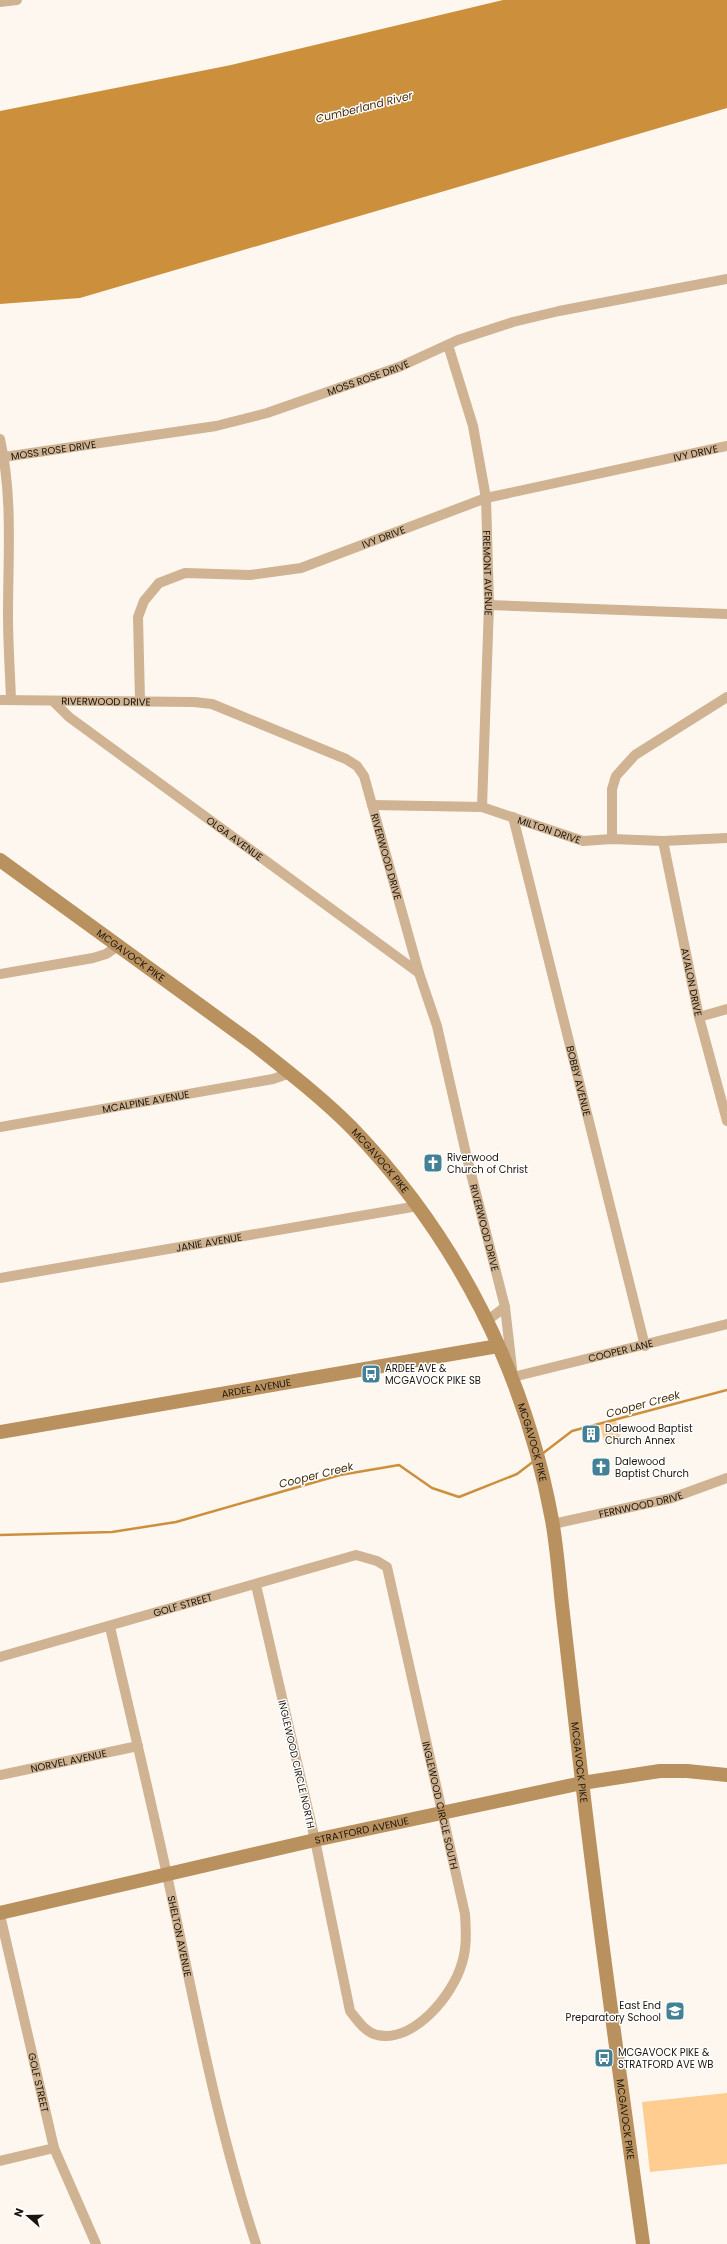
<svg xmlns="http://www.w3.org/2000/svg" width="727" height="2244" font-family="Poppins,sans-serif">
  <rect width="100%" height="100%" fill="#fef7ef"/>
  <!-- green -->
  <g fill="#ffcd90">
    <polygon points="616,1420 621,1441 605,1445 600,1425"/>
    <polygon points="727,2093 727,2164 650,2172 642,2102"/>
  </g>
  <!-- water -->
  <polygon fill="#cc903d" points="503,0 727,0 727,108 80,298 0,304 0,111 231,65"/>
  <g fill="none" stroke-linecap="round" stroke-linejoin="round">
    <!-- stream -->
    <g stroke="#cc903d" stroke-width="2.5">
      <polyline points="542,1454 572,1431 727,1390"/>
      <polyline points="0,1535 112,1532 176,1522 340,1475 399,1465 432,1488 459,1497 517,1474 534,1461"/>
    </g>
    <!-- street -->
    <g stroke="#cfb392" stroke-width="10">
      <polyline points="0,2 17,0"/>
      <path id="s1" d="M448 345 473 426 486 498 489 605 482 807"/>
      <path d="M0 439C13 496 8 556 8 615 8 643 10 671 11 700"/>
      <path id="s2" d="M4 457 216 426 267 413 399 367 458 340 513 322 559 311 727 279"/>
      <polyline points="489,605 727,614"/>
      <path id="s3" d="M0 700 194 702 212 704 346 759 357 766 364 776 419 973 437 1026 467 1158 505 1307 513 1377 727 1324"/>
      <path id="s4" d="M53 701 69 717 419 973"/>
      <path id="s5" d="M140 701 138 617 144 601 159 583 185 573 250 575 301 568 486 498 727 446"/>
      <path id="s6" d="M372 805 482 807 583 841 612 839 663 841 727 838"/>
      <path id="s7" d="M513 817 645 1346"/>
      <polyline points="612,839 612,789 616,776 635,755 727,697"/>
      <path id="s8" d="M663 841 699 1017 727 1121"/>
      <polyline points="0,974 93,958 106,954 118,946"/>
      <polyline points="699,1017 727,1009"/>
      <path id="s9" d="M0 1127 273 1079 290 1073"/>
      <path id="s10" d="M0 1278 418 1206"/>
      <polyline points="488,1320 505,1307"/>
      <path id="s11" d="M553 1524 672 1498 727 1478"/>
      <path id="s12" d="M110 1627C129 1709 149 1792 167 1875 194 1999 216 2124 256 2244"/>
      <path id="s13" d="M0 1657 356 1555 377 1561 387 1567 465 1914C466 1931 467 1947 462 1963 453 1995 414 2043 377 2035 365 2032 358 2021 350 2011L315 1840 256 1585"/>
      <path id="s14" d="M0 1775 138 1746"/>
      <path id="s15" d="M0 1915 54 2148 96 2244"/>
      <polyline points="0,2161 54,2148"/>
    </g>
    <!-- secondary -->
    <g stroke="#b9915e" stroke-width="14">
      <path id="s16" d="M0 860 252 1043C286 1070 321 1097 352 1128 457 1237 525 1372 552 1520 557 1548 559 1577 562 1605 569 1664 575 1723 582 1781 600 1936 622 2090 643 2244"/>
      <path id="s17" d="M0 1432 498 1346"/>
      <path id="s18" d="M0 1913 315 1840 582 1783 660 1771H687L727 1775"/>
    </g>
  </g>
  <!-- icons -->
  <defs>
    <symbol id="church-square" viewBox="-11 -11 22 22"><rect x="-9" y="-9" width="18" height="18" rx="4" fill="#438196" stroke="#fff"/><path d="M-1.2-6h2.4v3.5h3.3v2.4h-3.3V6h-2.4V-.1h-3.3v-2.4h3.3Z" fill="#fff"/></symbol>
    <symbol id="bus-square" viewBox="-11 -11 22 22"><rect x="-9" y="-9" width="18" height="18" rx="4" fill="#438196" stroke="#fff"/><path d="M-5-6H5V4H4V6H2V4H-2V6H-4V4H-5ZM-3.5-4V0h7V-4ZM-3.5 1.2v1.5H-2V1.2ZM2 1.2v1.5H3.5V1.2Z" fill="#fff"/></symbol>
    <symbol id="building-square" viewBox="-11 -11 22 22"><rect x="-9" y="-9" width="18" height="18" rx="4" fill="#438196" stroke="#fff"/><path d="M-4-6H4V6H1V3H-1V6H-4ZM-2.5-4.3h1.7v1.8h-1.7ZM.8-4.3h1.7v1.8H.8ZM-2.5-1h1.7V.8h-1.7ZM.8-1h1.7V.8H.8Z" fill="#fff"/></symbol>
    <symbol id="school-square" viewBox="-11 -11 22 22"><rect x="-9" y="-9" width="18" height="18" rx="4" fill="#438196" stroke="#fff"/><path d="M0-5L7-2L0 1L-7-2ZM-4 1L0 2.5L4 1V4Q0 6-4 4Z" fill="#fff"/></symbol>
  </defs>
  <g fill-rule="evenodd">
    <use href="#church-square" x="422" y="1152" width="22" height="22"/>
    <use href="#bus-square" x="360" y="1363" width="22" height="22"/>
    <use href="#building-square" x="580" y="1423" width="22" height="22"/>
    <use href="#church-square" x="590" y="1456" width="22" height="22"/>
    <use href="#school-square" x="664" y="2000" width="22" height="22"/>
    <use href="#bus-square" x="593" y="2047" width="22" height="22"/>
  </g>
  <g text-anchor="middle" stroke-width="3" stroke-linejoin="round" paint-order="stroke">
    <!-- street labels -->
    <g font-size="10" fill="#1b150f" stroke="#fff">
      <text dy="4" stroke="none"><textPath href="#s2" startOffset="374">MOSS ROSE DRIVE</textPath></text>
      <text dy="4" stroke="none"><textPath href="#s2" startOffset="50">MOSS ROSE DRIVE</textPath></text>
      <text dy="4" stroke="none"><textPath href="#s5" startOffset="681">IVY DRIVE</textPath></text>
      <text dy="4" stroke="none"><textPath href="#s5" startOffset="357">IVY DRIVE</textPath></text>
      <text dy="4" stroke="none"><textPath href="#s1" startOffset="233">FREMONT AVENUE</textPath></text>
      <text dy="4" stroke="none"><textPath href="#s3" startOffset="106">RIVERWOOD DRIVE</textPath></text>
      <text dy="4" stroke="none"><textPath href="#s6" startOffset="181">MILTON DRIVE</textPath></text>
      <text dy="4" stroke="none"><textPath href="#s4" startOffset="228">OLGA AVENUE</textPath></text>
      <text dy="4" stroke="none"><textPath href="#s3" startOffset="466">RIVERWOOD DRIVE</textPath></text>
      <text dy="4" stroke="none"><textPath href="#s16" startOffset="162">MCGAVOCK PIKE</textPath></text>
      <text dy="4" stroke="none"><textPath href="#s8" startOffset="144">AVALON DRIVE</textPath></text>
      <text dy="4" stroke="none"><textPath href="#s7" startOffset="272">BOBBY AVENUE</textPath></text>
      <text dy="4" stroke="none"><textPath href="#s9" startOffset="148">MCALPINE AVENUE</textPath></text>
      <text dy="4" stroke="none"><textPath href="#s16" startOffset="486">MCGAVOCK PIKE</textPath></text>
      <text dy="4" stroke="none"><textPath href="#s3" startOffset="850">RIVERWOOD DRIVE</textPath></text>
      <text dy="4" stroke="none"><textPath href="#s10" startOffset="212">JANIE AVENUE</textPath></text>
      <text dy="4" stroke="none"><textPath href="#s3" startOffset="1113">COOPER LANE</textPath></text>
      <text dy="4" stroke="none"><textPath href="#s17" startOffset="260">ARDEE AVENUE</textPath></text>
      <text dy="4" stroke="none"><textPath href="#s16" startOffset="809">MCGAVOCK PIKE</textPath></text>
      <text dy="4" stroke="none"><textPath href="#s11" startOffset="90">FERNWOOD DRIVE</textPath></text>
      <text dy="4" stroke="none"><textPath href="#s13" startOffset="190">GOLF STREET</textPath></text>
      <text dy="4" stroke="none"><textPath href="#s14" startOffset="70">NORVEL AVENUE</textPath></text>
      <text dy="4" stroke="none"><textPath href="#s16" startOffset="1133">MCGAVOCK PIKE</textPath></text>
      <text transform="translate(297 1764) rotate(77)" y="4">INGLEWOOD CIRCLE NORTH</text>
      <text dy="4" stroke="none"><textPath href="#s13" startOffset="648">INGLEWOOD CIRCLE SOUTH</textPath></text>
      <text dy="4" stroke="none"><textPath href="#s18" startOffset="371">STRATFORD AVENUE</textPath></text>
      <text dy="4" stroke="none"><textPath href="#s12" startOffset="317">SHELTON AVENUE</textPath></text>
      <text dy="4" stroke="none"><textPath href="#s15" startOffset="172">GOLF STREET</textPath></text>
      <text dy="4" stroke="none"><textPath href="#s16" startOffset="1493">MCGAVOCK PIKE</textPath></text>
    </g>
    <!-- poi labels -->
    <g font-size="10" fill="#1b150f" stroke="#fff" text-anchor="start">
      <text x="447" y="1161">Riverwood<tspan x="447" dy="12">Church of Christ</tspan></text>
      <text x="385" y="1372">ARDEE AVE &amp;<tspan x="385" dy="12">MCGAVOCK PIKE SB</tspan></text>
      <text x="605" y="1432">Dalewood Baptist<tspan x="605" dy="12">Church Annex</tspan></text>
      <text x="615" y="1465">Dalewood<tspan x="615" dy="12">Baptist Church</tspan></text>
      <text x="661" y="2009" text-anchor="end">East End<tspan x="661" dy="12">Preparatory School</tspan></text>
      <text x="618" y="2056">MCGAVOCK PIKE &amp;<tspan x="618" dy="12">STRATFORD AVE WB</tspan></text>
    </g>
    <!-- water labels -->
    <g font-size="11" font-style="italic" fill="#472e0a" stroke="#fff">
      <text transform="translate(364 107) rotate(-14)" y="4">Cumberland River</text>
      <text transform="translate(643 1404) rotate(-15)" y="4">Cooper Creek</text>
      <text transform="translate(316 1475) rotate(-14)" y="4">Cooper Creek</text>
    </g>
  </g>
  <!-- north arrow -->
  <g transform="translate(28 2216) rotate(290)" stroke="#ffffff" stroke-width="3" paint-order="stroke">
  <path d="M0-3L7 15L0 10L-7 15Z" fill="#1b150f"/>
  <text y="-6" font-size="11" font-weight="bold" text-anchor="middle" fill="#1b150f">N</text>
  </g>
</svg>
